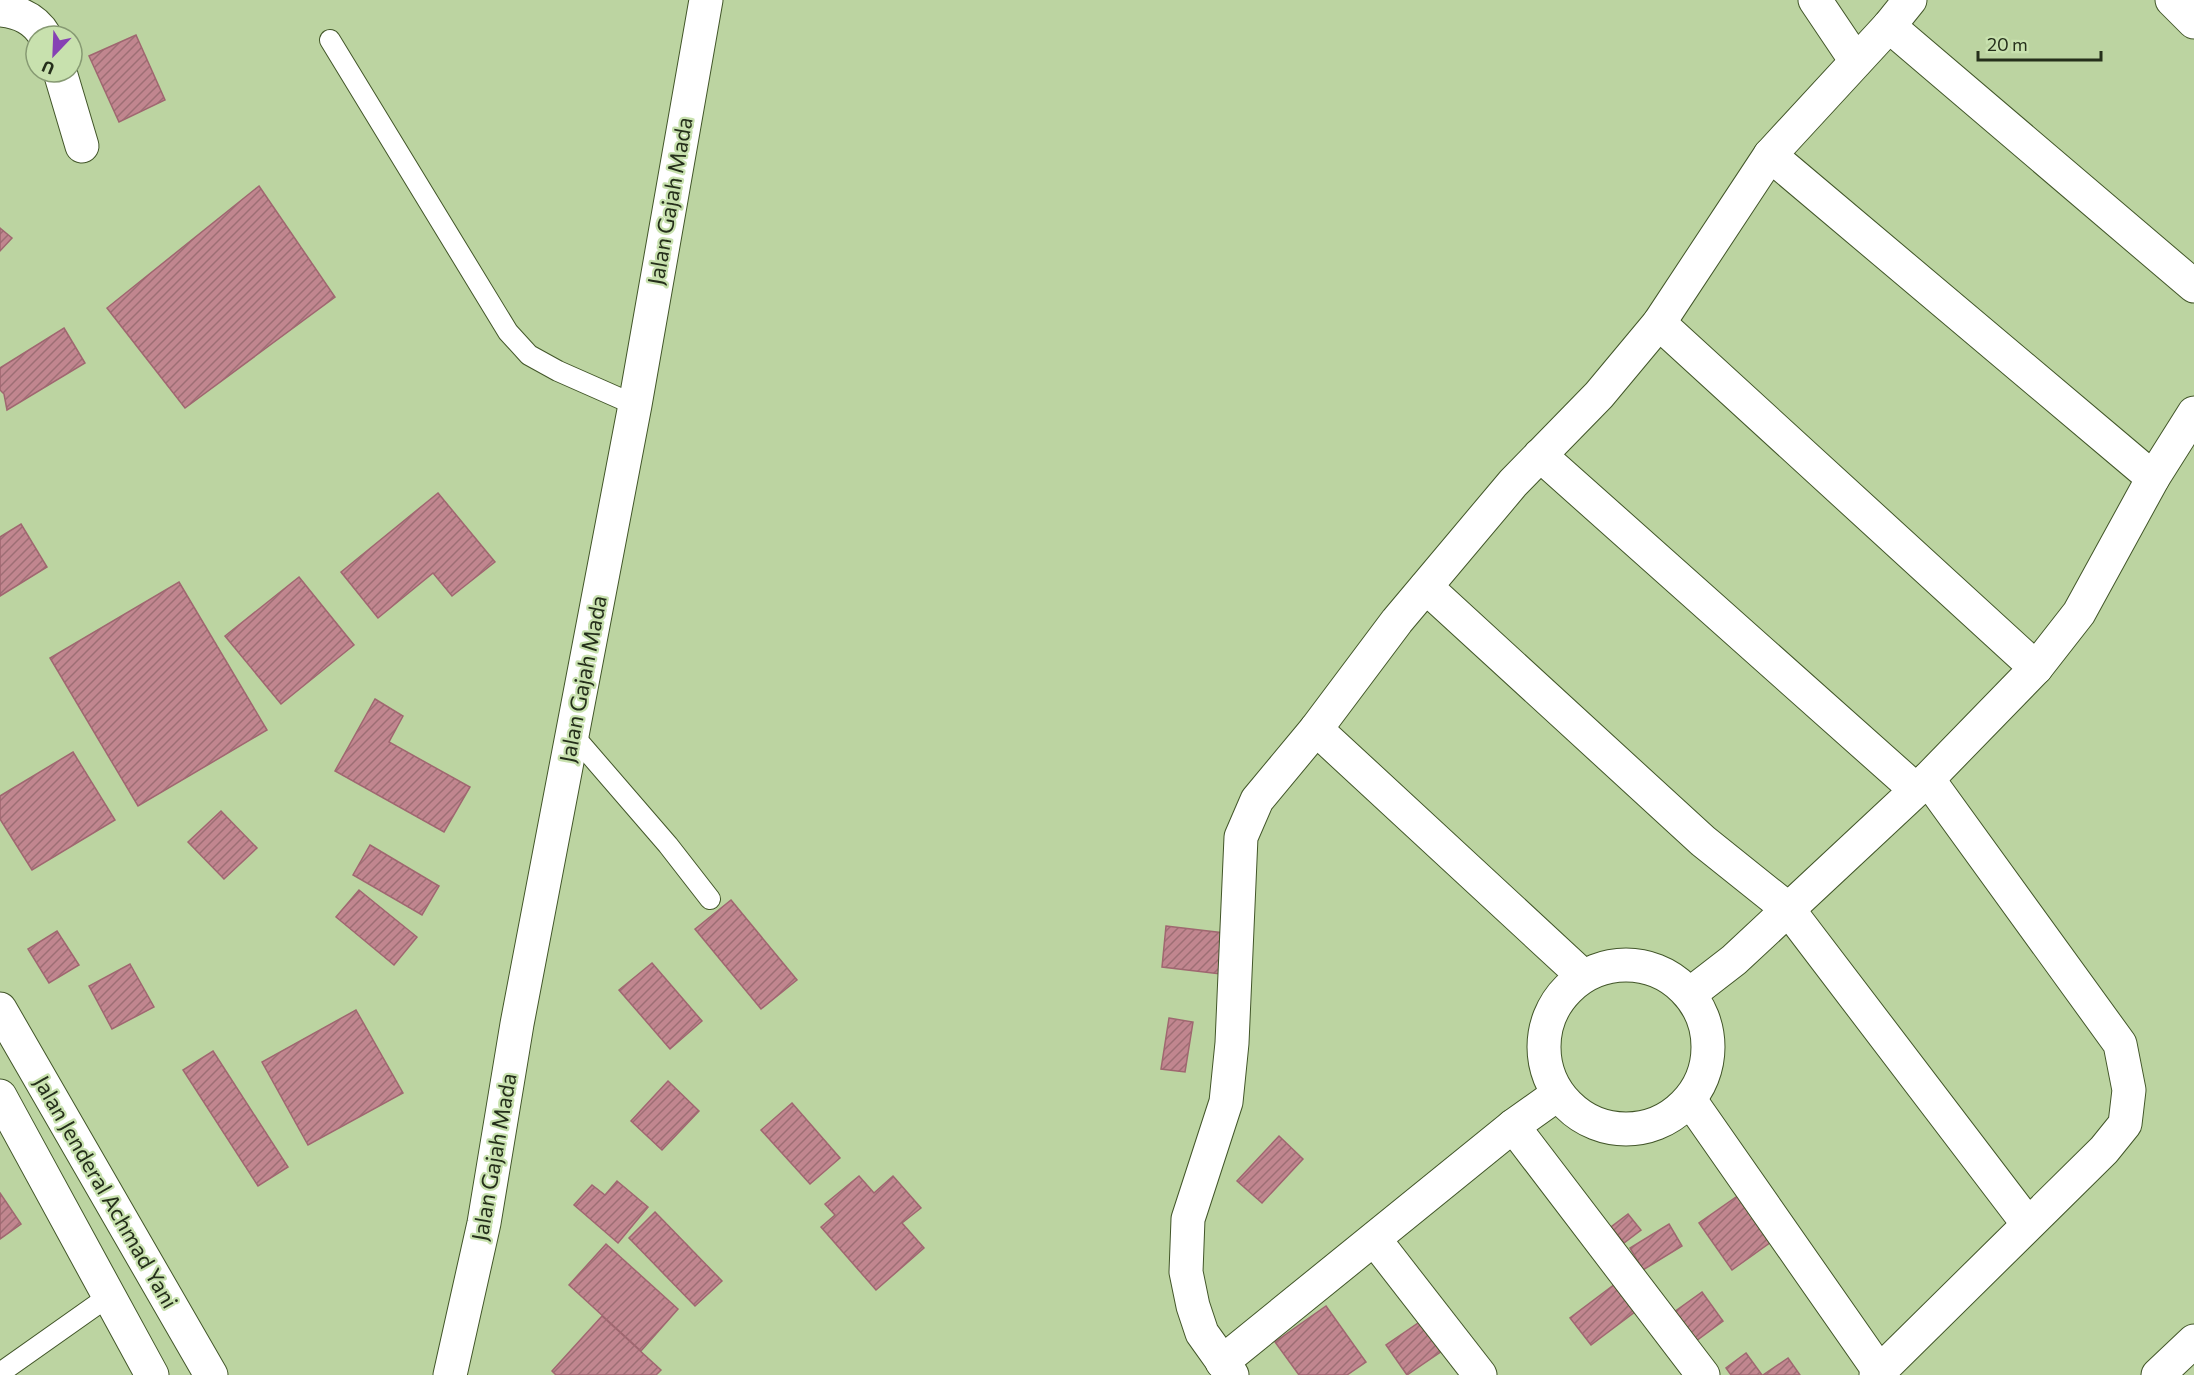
<svg xmlns="http://www.w3.org/2000/svg" width="2194" height="1375" font-family="Commissioner,sans-serif">
  <defs>
    <pattern id="building-hatch" width="6" height="6" patternUnits="userSpaceOnUse" patternTransform="scale(1.5)"><rect width="6" height="6" fill="#c1868f"/><path d="M-1 1l2-2M0 6l6-6M5 7l2-2" fill="none" stroke="#9d6e74"/></pattern>
  </defs>
  <rect width="100%" height="100%" fill="#bcd4a1"/>
  <!-- building -->
  <g fill="url(#building-hatch)" stroke="#9f6770" stroke-width="1.5">
    <polygon points="136,35 165,100 119,122 89,56"/>
    <polygon points="259,186 335,297 185,408 107,308"/>
    <polygon points="0,228 12,238 0,251"/>
    <polygon points="64,328 85,363 7,410 4,394 0,390 0,368"/>
    <polygon points="438,493 495,562 452,596 433,573 378,618 341,572"/>
    <polygon points="21,524 47,567 0,596 0,537"/>
    <polygon points="299,577 354,645 281,704 225,636"/>
    <polygon points="179,582 267,730 138,806 50,658"/>
    <polygon points="375,699 403,716 389,742 470,787 444,832 335,771"/>
    <polygon points="73,752 115,820 32,870 0,819 0,796"/>
    <polygon points="221,811 257,848 224,879 188,842"/>
    <polygon points="370,845 439,886 422,915 353,875"/>
    <polygon points="359,890 417,937 394,965 336,917"/>
    <polygon points="731,900 797,980 761,1009 695,929"/>
    <polygon points="1166,926 1233,934 1229,975 1162,967"/>
    <polygon points="57,931 79,965 49,983 28,949"/>
    <polygon points="652,963 702,1021 670,1049 619,990"/>
    <polygon points="130,964 154,1007 112,1029 89,986"/>
    <polygon points="356,1010 403,1093 308,1145 262,1062"/>
    <polygon points="1169,1018 1193,1022 1185,1072 1161,1069"/>
    <polygon points="213,1051 288,1167 258,1186 183,1070"/>
    <polygon points="668,1081 699,1111 662,1150 631,1121"/>
    <polygon points="792,1103 840,1158 810,1184 761,1130"/>
    <polygon points="1279,1136 1303,1159 1262,1203 1237,1181"/>
    <polygon points="859,1176 874,1193 893,1176 921,1208 902,1223 924,1248 876,1290 821,1227 835,1215 825,1204"/>
    <polygon points="617,1181 648,1207 618,1243 574,1205 592,1185 605,1195"/>
    <polygon points="1746,1190 1778,1237 1732,1270 1699,1223"/>
    <polygon points="0,1193 21,1224 0,1239"/>
    <polygon points="655,1212 722,1281 695,1306 629,1238"/>
    <polygon points="1628,1214 1641,1230 1624,1243 1611,1227"/>
    <polygon points="1669,1224 1682,1246 1643,1270 1630,1248"/>
    <polygon points="606,1244 678,1309 641,1351 569,1285"/>
    <polygon points="1615,1284 1636,1311 1591,1345 1570,1318"/>
    <polygon points="1702,1292 1723,1321 1692,1344 1670,1315"/>
    <polygon points="1326,1306 1366,1362 1347,1375 1299,1375 1275,1342"/>
    <polygon points="602,1316 661,1370 656,1375 556,1375 552,1371"/>
    <polygon points="1421,1321 1442,1351 1407,1375 1386,1345"/>
    <polygon points="1746,1353 1762,1375 1731,1375 1726,1368"/>
    <polygon points="1788,1358 1800,1375 1763,1375"/>
  </g>
  <g fill="none" stroke-linecap="round" stroke-linejoin="round">
    <defs>
      <g id="lane">
        <polyline points="330,40 508,332 529,355 558,371 635,405"/>
        <polyline points="573,735 668,845 710,899"/>
        <polyline points="0,1373 109,1296"/>
      </g>
      <g id="street">
        <polyline points="1815,0 1856,61"/>
        <polyline points="2172,0 2194,22"/>
        <path d="M0 10C20 12 35 19 45 36"/>
        <polyline points="1889,26 2194,286"/>
        <polyline points="60,72 82,146"/>
        <polyline points="1770,155 2153,478"/>
        <polyline points="1659,323 2036,668"/>
        <polyline points="1540,455 1916,790"/>
        <polyline points="1426,587 1703,841 1788,909 2028,1224"/>
        <polyline points="1316,729 1583,976"/>
        <circle cx="1626" cy="1047" r="82"/>
        <polyline points="1690,994 1734,960 1928,779 2036,668 2079,613 2153,478 2194,413"/>
        <polyline points="1690,1100 1882,1375"/>
        <polyline points="1513,1126 1703,1375"/>
        <polyline points="1375,1240 1480,1375"/>
        <polyline points="1222,1362 1513,1126 1558,1094"/>
        <polyline points="1232,1375 1202,1333 1193,1306 1186,1272 1188,1219 1226,1102 1232,1043 1241,837 1257,800 1316,729 1397,621 1513,483 1599,395 1659,323 1770,155 1889,26 1910,0"/>
        <polyline points="1876,1375 2104,1150 2125,1124 2129,1090 2120,1044 1928,779"/>
        <polyline points="2158,1375 2194,1341"/>
      </g>
      <g id="primary">
        <polyline points="0,1009 211,1375"/>
        <polyline points="0,1096 152,1375"/>
        <polyline points="450,1375 484,1223 517,1024 635,405 706,0"/>
      </g>
    </defs>
    <!-- lane casing -->
    <use href="#lane" stroke="#425629" stroke-width="22"/>
    <!-- street casing -->
    <use href="#street" stroke="#425629" stroke-width="35"/>
    <!-- primary casing -->
    <use href="#primary" stroke="#425629" stroke-width="35"/>
    <!-- lane -->
    <use href="#lane" stroke="#fff" stroke-width="20"/>
    <!-- street -->
    <use href="#street" stroke="#fff" stroke-width="33"/>
    <!-- primary -->
    <use href="#primary" stroke="#fff" stroke-width="33"/>
  </g>
  <g text-anchor="middle" stroke-width="4.5" stroke-linejoin="round" paint-order="stroke">
    <!-- street labels -->
    <g font-size="22" fill="#252f1b" stroke="#c8e1ae">
      <text transform="translate(670 201) rotate(-80)" y="8">Jalan Gajah Mada</text>
      <text transform="translate(583 679) rotate(-79)" y="8">Jalan Gajah Mada</text>
      <text transform="translate(494 1157) rotate(-80)" y="8">Jalan Gajah Mada</text>
      <text transform="translate(106 1192) rotate(60)" y="8">Jalan Jenderal Achmad Yani</text>
    </g>
  </g>
  <!-- north arrow -->
  <g transform="translate(54 54) rotate(203)"><circle r="28" fill="#c8e1ae" stroke="#879a73" stroke-width="1.5"/>
  <path d="M0-4.5L10 22L0 15L-10 22Z" fill="#8641b4"/>
  <text y="-9" font-size="16" font-weight="bold" text-anchor="middle" fill="#252f1b">U</text>
  </g>
  <!-- scale -->
  <path d="M1978 51v9h123v-9" fill="none" stroke="#252f1b" stroke-width="3"/>
  <text x="1987" y="51" font-size="18" fill="#252f1b" stroke="#c8e1ae" stroke-width="4.5" paint-order="stroke">20 m</text>
</svg>
